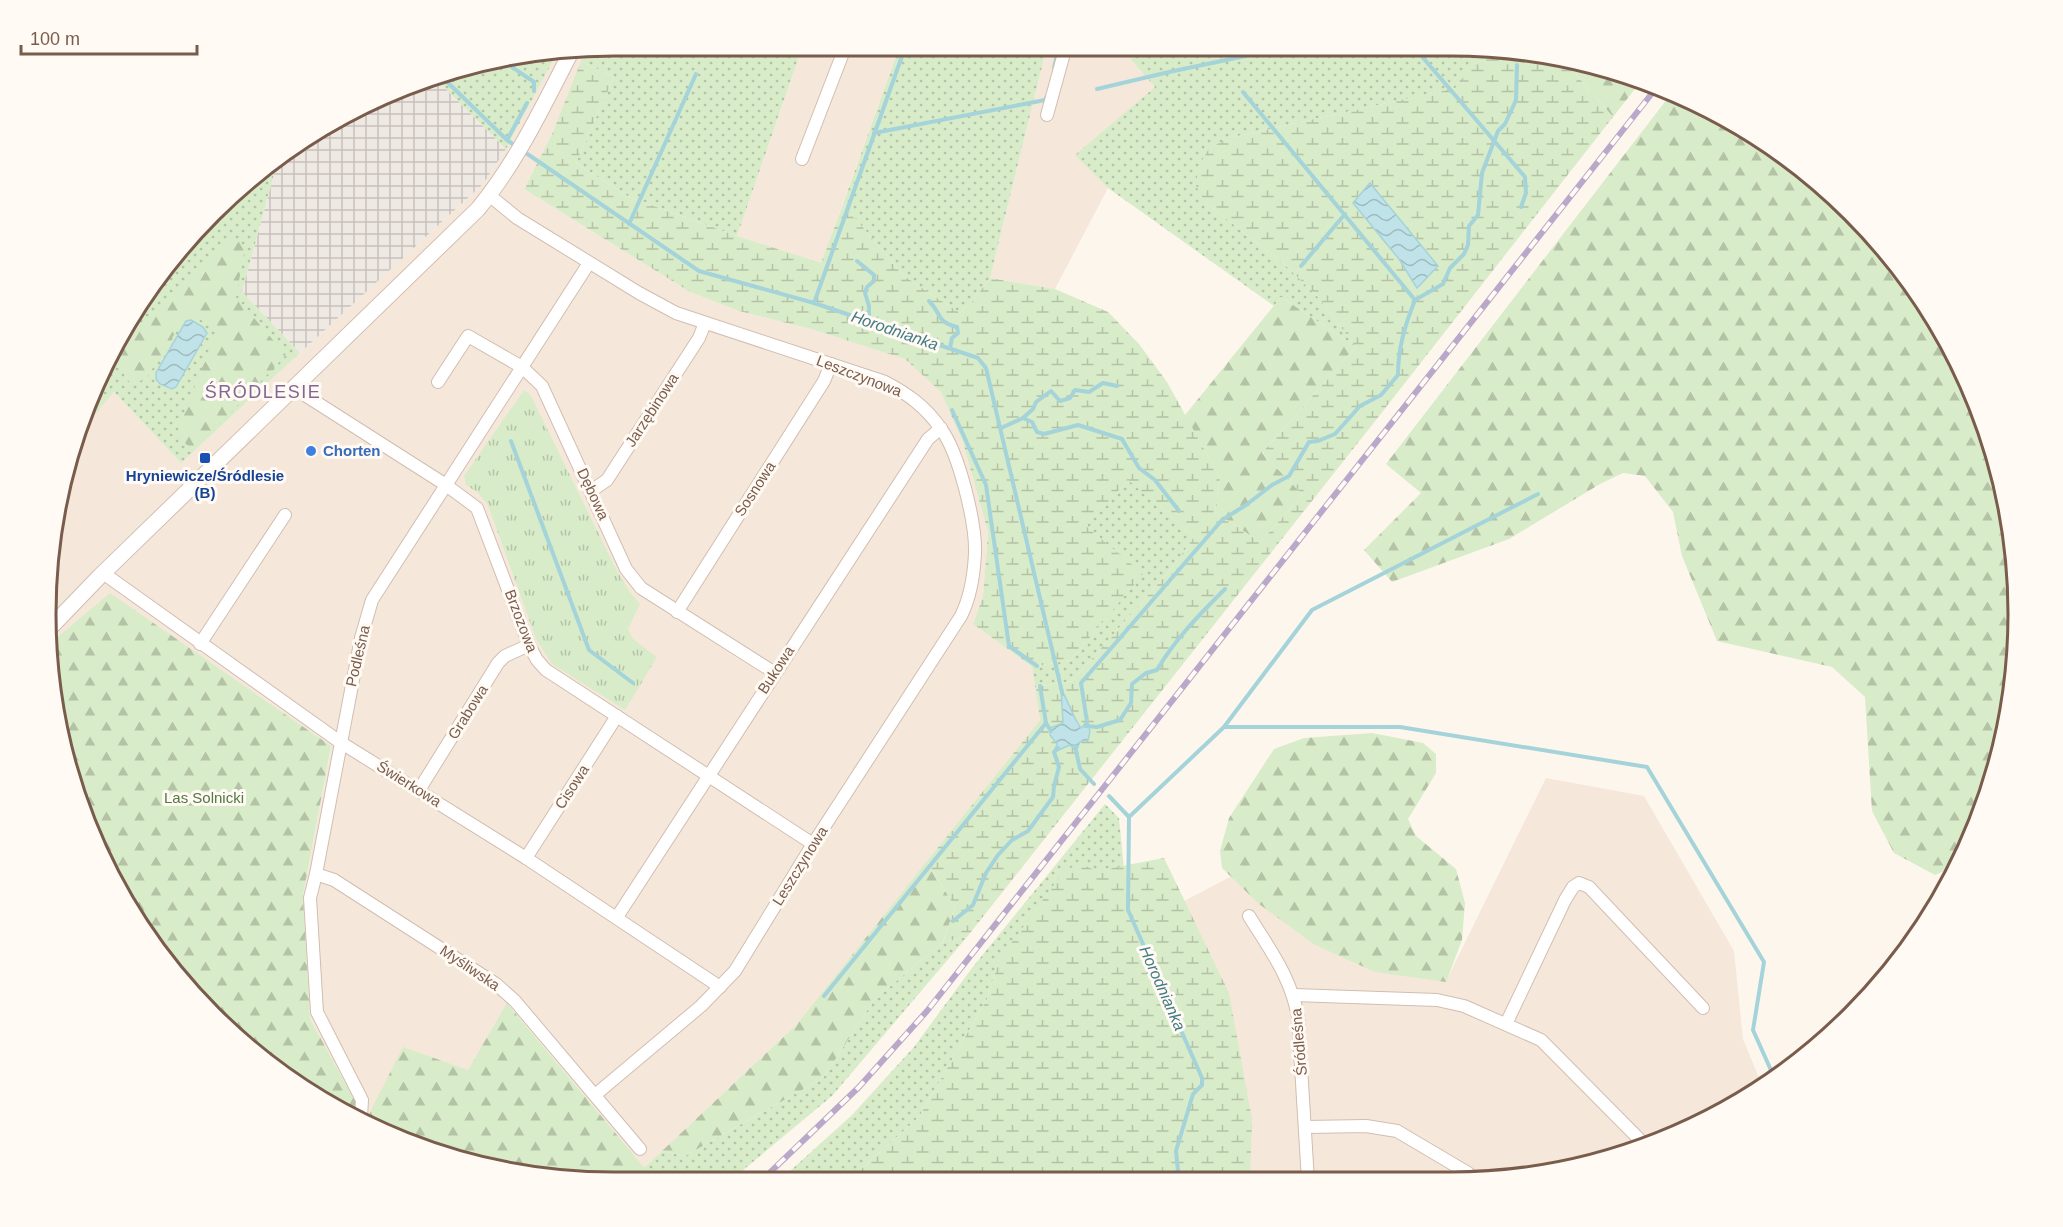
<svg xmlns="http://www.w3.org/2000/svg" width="2063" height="1227" font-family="Arial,sans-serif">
  <defs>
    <pattern id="industrial-grid" width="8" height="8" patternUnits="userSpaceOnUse" patternTransform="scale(1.5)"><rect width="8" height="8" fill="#efe9e4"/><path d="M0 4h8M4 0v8" fill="none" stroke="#c7c0bb"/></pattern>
    <pattern id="grass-dots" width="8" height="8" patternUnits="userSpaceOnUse" patternTransform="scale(1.5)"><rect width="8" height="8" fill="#d8ecc9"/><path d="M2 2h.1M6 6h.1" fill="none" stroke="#b4c2a5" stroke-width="1.8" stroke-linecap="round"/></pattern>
    <pattern id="forest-firs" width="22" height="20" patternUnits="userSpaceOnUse" patternTransform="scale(1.5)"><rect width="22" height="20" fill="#d8ecc9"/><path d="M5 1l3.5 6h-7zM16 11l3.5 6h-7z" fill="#b4c2a5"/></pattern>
    <pattern id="wetland-marsh" width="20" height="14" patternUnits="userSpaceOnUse" patternTransform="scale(1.5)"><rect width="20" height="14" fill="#d8ecc9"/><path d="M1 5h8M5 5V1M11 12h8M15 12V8" fill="none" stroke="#b4c2a5"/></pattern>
    <pattern id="park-tufts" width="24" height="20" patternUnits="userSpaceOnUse" patternTransform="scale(1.5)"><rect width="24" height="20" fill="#d8ecc9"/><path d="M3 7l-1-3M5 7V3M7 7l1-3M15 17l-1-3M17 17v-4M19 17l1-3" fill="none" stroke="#b4c2a5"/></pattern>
    <pattern id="water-waves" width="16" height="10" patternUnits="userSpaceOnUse" patternTransform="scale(1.5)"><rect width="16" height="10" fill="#bfe3e8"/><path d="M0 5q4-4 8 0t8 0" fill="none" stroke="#a0bbbe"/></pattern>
  </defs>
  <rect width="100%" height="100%" fill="#fdf6ec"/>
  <!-- residential -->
  <g fill="#f5e8da">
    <polygon points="803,45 900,45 821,264 737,236"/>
    <polygon points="1047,46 1119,46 1155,87 1076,155 1108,188 1055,289 990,278"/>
    <polygon points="1255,46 1326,46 1265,58"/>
    <polygon points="588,49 552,134 524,189 690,292 739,311 811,329 906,359 941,392 963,443 988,532 983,596 973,624 1032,667 1040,720 797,1024 644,1168 508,1003 468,1070 366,1120 310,1019 303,895 331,746 110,594 50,643 45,614 74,439 114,392 181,463 483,184 506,149 556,55"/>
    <polygon points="1546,778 1644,796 1734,951 1743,1039 1762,1085 1733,1106 1632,1152 1487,1181 1217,1181 1148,920 1230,877 1446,981"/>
  </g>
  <!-- industrial -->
  <polygon fill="url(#industrial-grid)" points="432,75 506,149 483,184 300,353 242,292 278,159 276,158"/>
  <!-- grass -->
  <g fill="url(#grass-dots)">
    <polygon points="614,45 646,45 671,57 676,45 803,45 737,236 629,197 576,163 614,77 581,61 588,49"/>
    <polygon points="900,45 1047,46 990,278 972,302 960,313 904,276 843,204"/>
    <polygon points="1119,46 1255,46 1265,58 1326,46 1488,46 1456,88 1233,137 1205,202 1285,265 1318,297 1356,347 1281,297 1274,306 1108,188 1075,155 1155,87"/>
    <polygon points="556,55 506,149 432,75"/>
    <polygon points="276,158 278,159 242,292 300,353 181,463 114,392 74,439 75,431 141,297 268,162"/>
    <polygon points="1128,479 1194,537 1172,568 1072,681 1035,687 1032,667 1071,660 1142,574 1086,526"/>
    <polygon points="1105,804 1119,818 1128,910 999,960 987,999 919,1117 848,1181 779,1181 852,1115 914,1047 972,968"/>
    <polygon points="967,937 832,1096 730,1181 633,1181 647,1172 644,1168 662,1151 685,1156 823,1078 874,1000 943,942"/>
  </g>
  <!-- forest -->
  <g fill="url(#forest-firs)">
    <polygon points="1565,62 1633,75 1642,80 1613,117"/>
    <polygon points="1671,94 1766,141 1852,212 1922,298 1975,396 2007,503 2018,614 2007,725 1975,831 1956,866 1935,875 1894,853 1872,811 1865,697 1832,667 1717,641 1682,556 1673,512 1645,476 1623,473 1600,484 1509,539 1392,582 1364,550 1421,493 1386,464"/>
    <polygon points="231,233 245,248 236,297 286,355 194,451 176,435 217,329 188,313 147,377 132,386 113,358"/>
    <polygon points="1281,297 1356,347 1262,453 1303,495 1260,542 1215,512 1220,478 1185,415"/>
    <polygon points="110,593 331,746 303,895 310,1019 365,1119 297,1086 162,959 75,797 50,643"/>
    <polygon points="1372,733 1423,743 1436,754 1436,773 1408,819 1416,836 1456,869 1465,903 1462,940 1446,982 1375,972 1315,945 1259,904 1222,868 1220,851 1229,818 1274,749 1304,738"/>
    <polygon points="927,861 955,907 943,942 874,1000 823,1078 685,1156 662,1151 797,1024"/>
    <polygon points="507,1003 647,1171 633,1181 576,1181 430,1152 366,1120 403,1047 468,1070"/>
  </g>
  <!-- wetland -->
  <g fill="url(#wetland-marsh)">
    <polygon points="1488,46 1565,62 1613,117 1376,420 967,937 943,942 955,907 927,861 1040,720 1035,687 1072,681 1172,568 1194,537 1128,480 1086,526 1143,574 1071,660 1032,667 973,624 983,596 988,532 963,443 941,392 905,359 811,329 739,311 690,292 524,189 552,134 581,61 614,77 576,163 629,197 737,236 821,263 843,204 904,276 960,313 972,302 990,278 1055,289 1108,312 1139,344 1167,382 1220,478 1215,512 1260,542 1303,495 1262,453 1356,347 1318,297 1285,265 1205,202 1196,186 1198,167 1210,147 1233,137 1455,88"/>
    <polygon points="1164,858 1229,993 1252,1119 1250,1181 848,1181 919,1117 987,999 999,960 1063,872 1080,863 1096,871"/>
  </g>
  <!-- park -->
  <polygon fill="url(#park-tufts)" points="524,390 530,394 617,571 630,592 640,604 628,629 633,639 657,657 625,710 552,664 536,639 488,505 477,492 466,485 464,476"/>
  <!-- water -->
  <g fill="url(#water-waves)" stroke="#a5d3da" stroke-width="1.5">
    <polygon points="1370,183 1438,266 1417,288 1399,259 1353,203"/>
    <polygon points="191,320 203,327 207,333 176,387 172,389 160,384 156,379 156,373 186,321"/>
    <path d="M1061 689C1069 702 1072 716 1081 728L1087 722C1091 728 1090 733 1088 740L1080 742 1076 751 1070 745 1054 752 1057 744 1050 735V728L1063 723Z"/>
  </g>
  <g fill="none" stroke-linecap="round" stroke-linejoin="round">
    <!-- stream -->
    <g stroke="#a5d3da" stroke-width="4">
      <polyline points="1413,46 1525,177 1526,193 1521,207"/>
      <polyline points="506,63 534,82 534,91"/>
      <polyline points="1054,68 1059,46"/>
      <polyline points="439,74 507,140 517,147"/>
      <polyline points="1097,89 1169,72 1293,46"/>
      <polyline points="1243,92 1415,300"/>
      <polyline points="874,133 1045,100 1047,96"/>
      <polyline points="507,140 527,103"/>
      <polyline points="523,151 699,271 814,303 978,358 986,368 1062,692"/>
      <polyline points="629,224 696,74"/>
      <polyline points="857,261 874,275 874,281 867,287 865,293 869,306 869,321"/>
      <polyline points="1301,266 1345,214"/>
      <path d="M929 301C943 315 935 321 957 327L958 333 952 338 950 348"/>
      <polyline points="814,303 906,45"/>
      <polyline points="952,410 986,485 1009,646 1037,666"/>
      <polyline points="1023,418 1033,409 1036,402 1051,391 1060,401 1070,398 1075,390 1089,392 1103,383 1117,386"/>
      <polyline points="1001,428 1023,418 1032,422 1037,432 1044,434 1078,425 1122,439 1139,468 1155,480 1179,511"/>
      <polyline points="511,441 589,650 633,683"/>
      <polyline points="1040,686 1046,723 1051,731"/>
      <path d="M1085 726 1087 722 1081 683 1222 520 1246 505 1272 485 1289 476 1309 442 1318 441 1335 434 1360 406 1381 395 1398 375C1398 348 1405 325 1415 300L1443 284 1450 268 1464 254 1468 245 1469 226 1478 215 1482 173 1498 131 1505 124 1516 100 1517 65"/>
      <path d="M1087 726 1097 727 1120 720 1131 703 1132 684 1146 673 1157 670C1175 639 1200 614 1225 589"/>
      <polyline points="1224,727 1312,610 1538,494"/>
      <polyline points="1075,746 1080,769 1094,784"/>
      <polyline points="1109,796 1129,817 1128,910 1202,1078 1202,1085 1193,1094 1176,1151 1179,1181"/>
      <polyline points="1129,817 1224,727 1400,727 1647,767 1764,962 1753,1030 1774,1077"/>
      <polyline points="953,921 973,905 986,873 998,855 1012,840 1028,831 1053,797 1054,786 1059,767 1054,752 1058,748"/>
      <polyline points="824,996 1046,723"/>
    </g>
    <defs>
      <g id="minor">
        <polyline points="1047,115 1066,46"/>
        <polyline points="802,159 846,45"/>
        <path d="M489 195 517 218 639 293 676 313 885 382C908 394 926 407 941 429 959 453 976 523 975 553 974 575 971 596 961 616L813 844 735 971 701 1006 595 1095"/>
        <polyline points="438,382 468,336 522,367 542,386 626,569 641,588 775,673"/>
        <polyline points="296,386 308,397 446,485 477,508 529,645 537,660 546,670 813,844"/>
        <polyline points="591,491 607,480 699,338 705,323"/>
        <polyline points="103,573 340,742 526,858 720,987"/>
        <polyline points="677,612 824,381 831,364"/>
        <polyline points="200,644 285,515"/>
        <polyline points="419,790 498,663 505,656 529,645"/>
        <polyline points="526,858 617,716"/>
        <polyline points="316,874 334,880 496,984 515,1001 640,1149"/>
        <path d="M1249 916C1270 950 1291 977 1298 1017L1308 1181"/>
        <polyline points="617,917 928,439 941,428"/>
        <polyline points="1294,995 1437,1000 1464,1006 1541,1040 1646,1146"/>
        <polyline points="1506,1024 1565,900 1573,887 1579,883 1589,887 1703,1008"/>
        <polyline points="361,1117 362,1100 317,1012 310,898 316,874 361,638 372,600 589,263"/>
        <polyline points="1306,1127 1366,1126 1397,1131 1468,1173 1476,1181"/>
      </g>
      <path id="tertiary" d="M48 630 100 576 478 209C517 162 543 106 571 52"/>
    </defs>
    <!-- minor casing -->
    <use href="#minor" stroke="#d1beb0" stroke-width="14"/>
    <!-- tertiary casing -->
    <use href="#tertiary" stroke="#d1beb0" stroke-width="17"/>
    <!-- minor -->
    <use href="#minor" stroke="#fff" stroke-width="12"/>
    <!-- tertiary -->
    <use href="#tertiary" stroke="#fff" stroke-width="15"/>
    <defs>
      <polyline id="rail" points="761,1181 859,1087 927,1011 1657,87"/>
    </defs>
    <!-- rail casing -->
    <use href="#rail" stroke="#b9a8c9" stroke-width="6"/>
    <!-- rail -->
    <use href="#rail" stroke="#fffaf3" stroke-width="4" stroke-dasharray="11" stroke-linecap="butt"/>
  </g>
  <!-- markers -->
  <circle fill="#3f7fe0" stroke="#fffaf3" stroke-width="2" cx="311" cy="451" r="6"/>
  <rect fill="#1a4fb4" stroke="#fffaf3" stroke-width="2" x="199" y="452" width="12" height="12" rx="3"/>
  <g text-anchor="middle" stroke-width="6" stroke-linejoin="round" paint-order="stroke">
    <!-- street labels -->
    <g font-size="15" fill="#7a5c4d" stroke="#fffaf3">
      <text transform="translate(859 376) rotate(21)" y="5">Leszczynowa</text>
      <text transform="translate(652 410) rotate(-57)" y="5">Jarzębinowa</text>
      <text transform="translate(755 489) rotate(-57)" y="5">Sosnowa</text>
      <text transform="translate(593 494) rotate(65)" y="5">Dębowa</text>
      <text transform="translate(521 621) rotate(69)" y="5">Brzozowa</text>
      <text transform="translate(358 656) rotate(-77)" y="5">Podleśna</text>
      <text transform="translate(776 670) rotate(-57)" y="5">Bukowa</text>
      <text transform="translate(468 712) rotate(-58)" y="5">Grabowa</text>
      <text transform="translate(409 784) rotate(32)" y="5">Świerkowa</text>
      <text transform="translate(572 787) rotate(-57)" y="5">Cisowa</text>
      <text transform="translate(800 866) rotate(-58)" y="5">Leszczynowa</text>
      <text transform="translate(470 968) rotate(34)" y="5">Myśliwska</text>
      <text transform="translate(1299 1042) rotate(-95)" y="5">Śródleśna</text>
    </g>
    <!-- shop labels -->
    <g font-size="15" font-weight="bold" fill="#366cbe" stroke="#fffaf3" text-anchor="start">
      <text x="323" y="456">Chorten</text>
    </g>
    <!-- transit labels -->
    <g font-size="15" font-weight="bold" fill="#164399" stroke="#fffaf3">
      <text x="205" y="481">Hryniewicze/Śródlesie<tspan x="205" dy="17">(B)</tspan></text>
    </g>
    <!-- park labels -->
    <g font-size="15" fill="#537a41" stroke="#fffaf3">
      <text x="204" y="803">Las Solnicki</text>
    </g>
    <!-- water labels -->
    <g font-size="16" font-style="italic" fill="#437c86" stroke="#fffaf3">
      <text transform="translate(895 330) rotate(19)" y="6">Horodnianka</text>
      <text transform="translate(1163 988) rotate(66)" y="6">Horodnianka</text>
    </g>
    <!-- quarter labels -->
    <g font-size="18" letter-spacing="1.5" fill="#846695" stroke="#fffaf3">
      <text x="263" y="398">ŚRÓDLESIE</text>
    </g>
  </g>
  <!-- crop -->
  <path d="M0 0H2063V1227H0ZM614 56H1450A558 558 0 0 1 2008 614V614A558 558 0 0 1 1450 1172H614A558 558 0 0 1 56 614V614A558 558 0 0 1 614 56Z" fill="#fffaf3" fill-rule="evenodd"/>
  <path fill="none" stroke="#7a5c4d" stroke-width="3" d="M614 56H1450A558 558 0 0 1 2008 614V614A558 558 0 0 1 1450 1172H614A558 558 0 0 1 56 614V614A558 558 0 0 1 614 56Z"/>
  <!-- scale -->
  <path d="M21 45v9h176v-9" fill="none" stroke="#7a5c4d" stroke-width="3"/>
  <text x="30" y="45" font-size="18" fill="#7a5c4d" stroke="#fffaf3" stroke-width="4.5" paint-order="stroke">100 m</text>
</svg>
